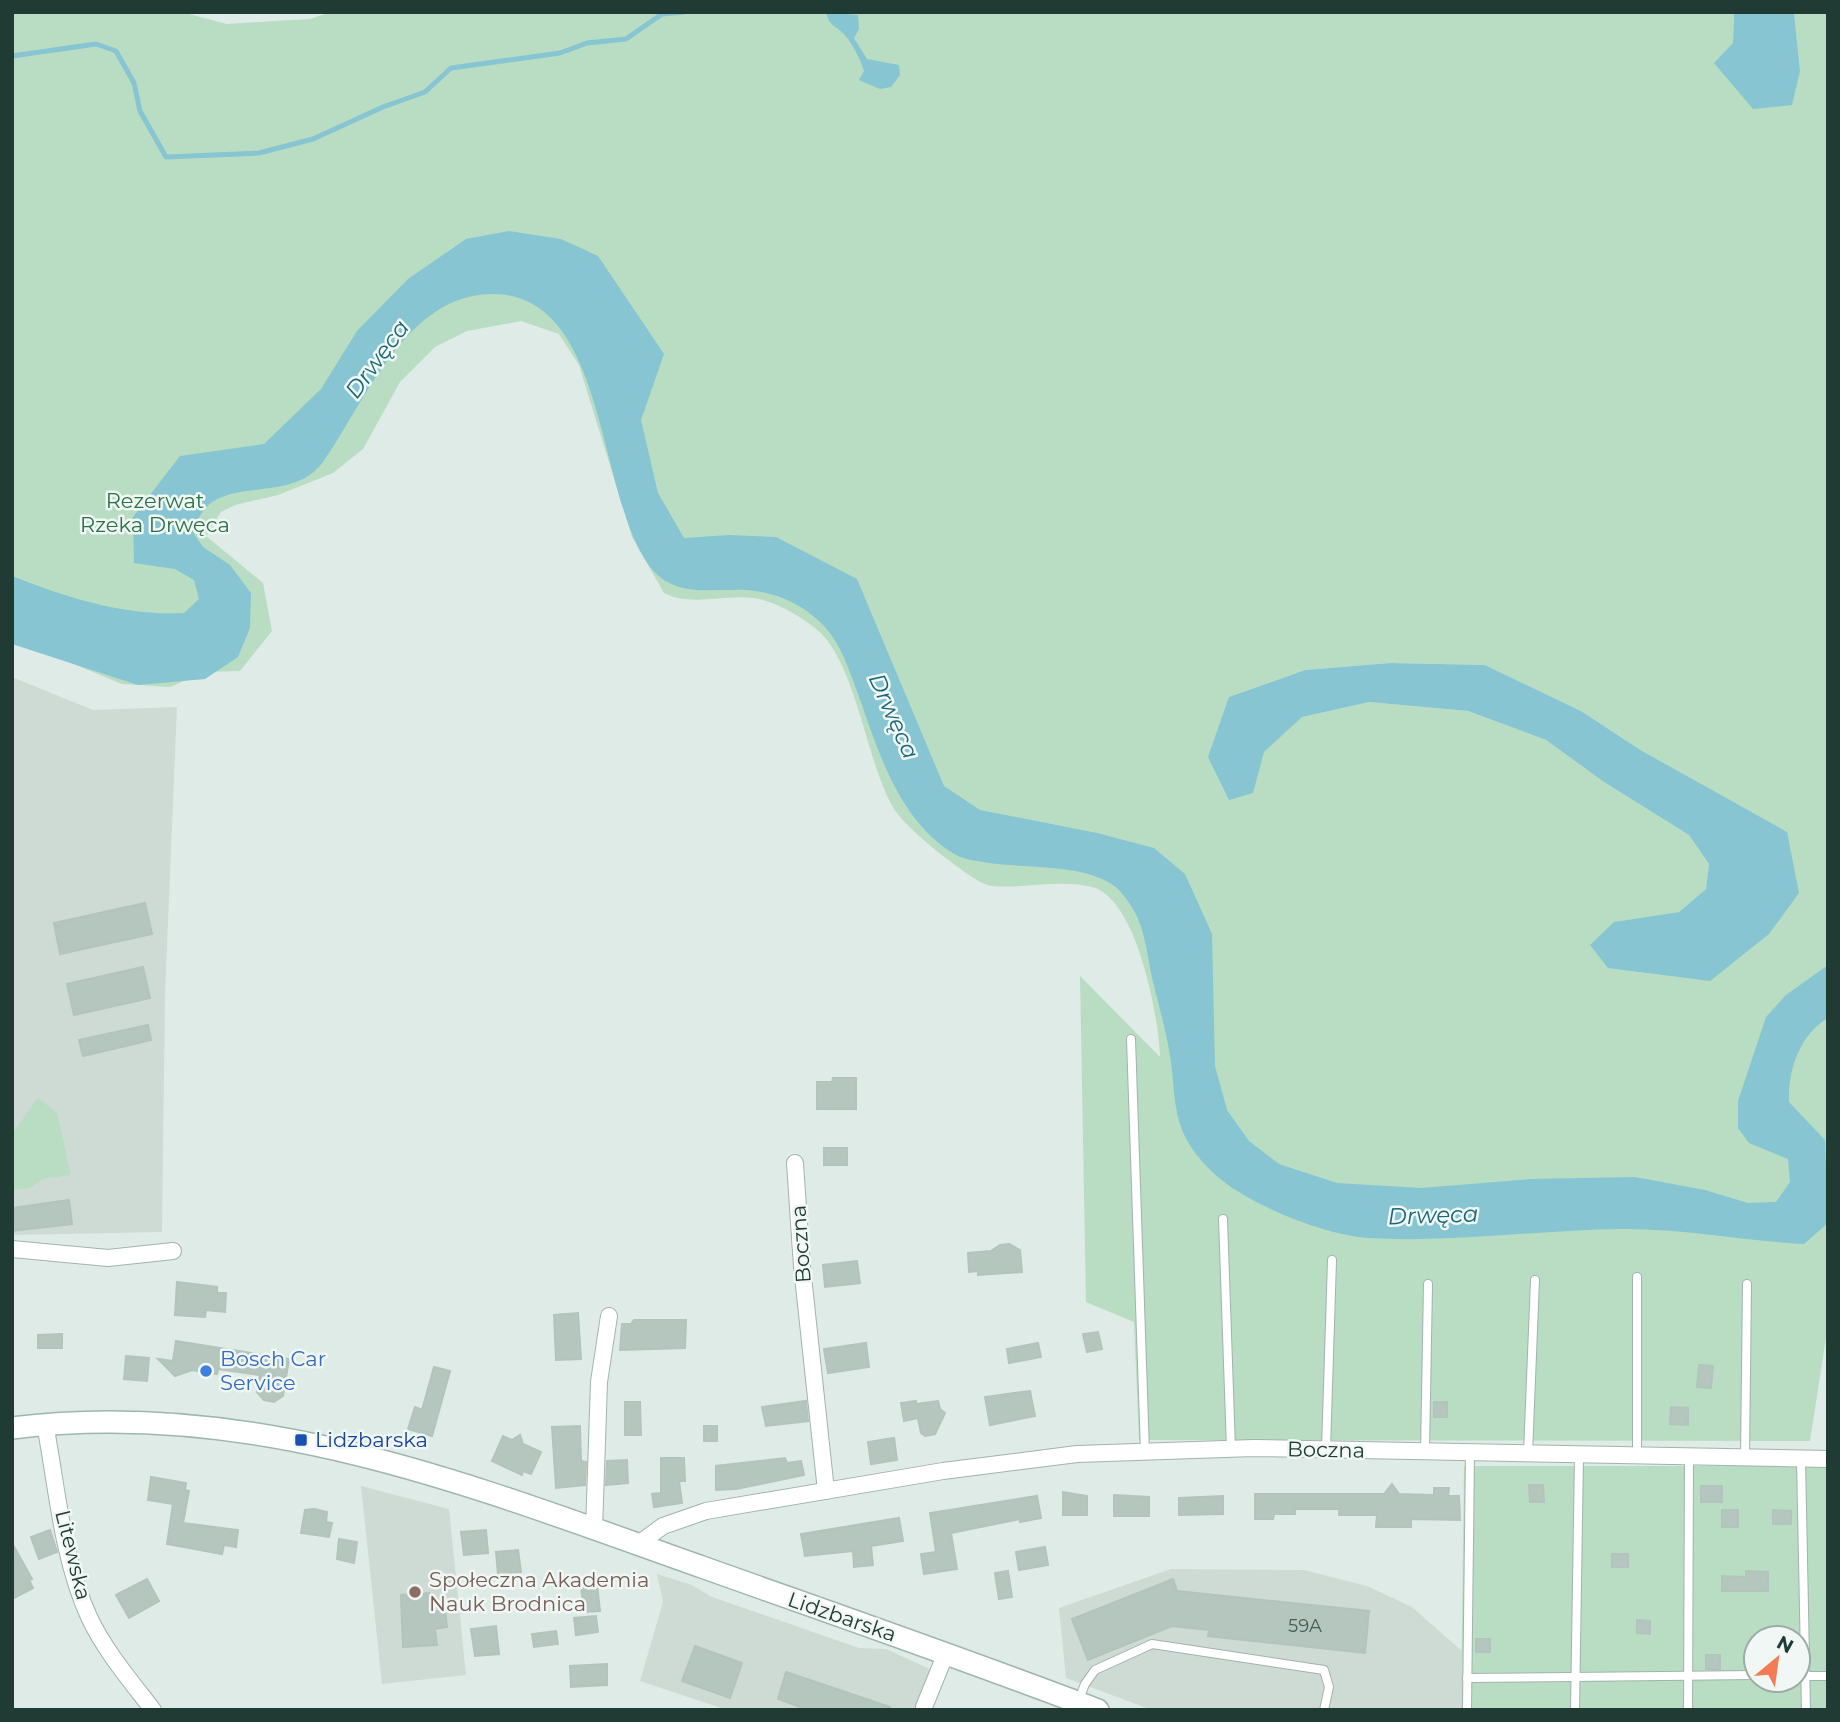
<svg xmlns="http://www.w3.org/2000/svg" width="1840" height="1722" font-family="Montserrat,sans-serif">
  <rect width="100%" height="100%" fill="#dfebe6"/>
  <!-- built -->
  <g fill="#cedbd5">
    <polygon points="12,677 93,710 177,707 165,995 162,1232 12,1235"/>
    <polygon points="361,1486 449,1509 466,1675 382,1684"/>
    <polygon points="1171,1569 1304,1570 1367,1586 1412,1607 1462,1651 1461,1710 1152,1710 1066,1678 1059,1608"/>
    <polygon points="657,1574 692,1585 712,1597 859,1648 886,1649 943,1675 929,1710 727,1710 640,1681 663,1602"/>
  </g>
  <!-- green -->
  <g fill="#b8ddc2" fill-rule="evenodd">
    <path d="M12 12H181L227 24 310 19 331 12H1734L1733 43 1800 71 1794 12H1828V1325L1810 1441 1139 1440 1134 1322 1086 1302 1080 976 1160 1057C1159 1017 1137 898 1092 887 1059 879 1025 889 992 886 979 885 949 860 938 852 924 840 902 823 893 807 866 762 856 659 815 628 798 615 775 601 753 598 724 594 691 607 664 593L632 537 579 365 559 334 521 321 467 331 435 347 400 382 363 449 333 473 278 495 235 505 221 512 206 536 263 583 272 631 240 671 205 672 170 687 122 684 49 654 17 579 12 576ZM1390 663 1485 665 1581 711 1642 751 1769 934 1591 946 1615 922 1679 912 1706 889 1709 864 1689 835 1604 782 1546 740 1468 711 1369 702 1301 717 1264 752 1229 697 1305 670Z"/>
    <polygon points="38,1098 57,1113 71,1175 42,1179 30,1188 12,1190 12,1134"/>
    <path d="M1464 1466H1828V1710H1461ZM1756 1638H1798V1680H1756Z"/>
  </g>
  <!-- water -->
  <g fill="#86c5d1">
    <path d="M826 12 858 15 859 29 854 38 867 59 899 65 900 75 891 87 880 89 859 80 864 71C861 60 852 43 844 34 835 25 829 26 826 12Z"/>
    <polygon points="1734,12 1794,12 1800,71 1792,105 1753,109 1714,63 1733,43"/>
    <path d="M509 231 561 239 598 256 664 354 641 420 658 493 684 538 729 535 776 537 857 579 944 786 980 810 1097 833 1154 848 1185 874 1212 934 1215 1066 1227 1110 1249 1141 1279 1164 1337 1183 1421 1188 1531 1179 1635 1177 1705 1190 1748 1203 1776 1202 1790 1182 1788 1159 1749 1143 1738 1128V1101L1766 1017 1786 995 1828 965V1018C1799 1035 1788 1071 1789 1102L1825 1140 1828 1223 1804 1244C1745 1241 1680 1228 1621 1229 1537 1230 1452 1243 1368 1238 1329 1235 1272 1213 1239 1192 1215 1178 1188 1151 1180 1124 1173 1103 1174 1078 1170 1056 1166 1029 1158 1004 1152 977 1148 960 1146 939 1139 921 1135 910 1122 891 1113 885 1084 864 1024 868 989 863 979 861 965 860 956 855 898 821 878 750 857 691 847 665 840 641 820 622 800 603 774 592 747 590 713 588 676 599 651 568 596 498 609 298 496 294 407 291 366 401 323 462 288 510 206 466 194 534L203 547 230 565 251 593 250 628 238 657 205 679 138 685 12 644V576C68 598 124 616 184 613L199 599 194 580 175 569 134 563 133 517 180 456 264 444 321 389 357 331 408 279 466 239Z"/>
    <polygon points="1390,663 1485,665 1581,711 1642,751 1787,832 1799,893 1769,934 1710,981 1608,968 1590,945 1614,922 1679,912 1706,889 1709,864 1689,835 1604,782 1546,740 1468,711 1369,702 1302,717 1264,752 1253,793 1229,800 1208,757 1229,697 1305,670"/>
  </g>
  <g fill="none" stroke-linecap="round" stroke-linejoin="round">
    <!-- stream -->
    <polyline stroke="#86c5d1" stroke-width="5" points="12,56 96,44 116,51 134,83 140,111 166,157 259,153 313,139 383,107 425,92 451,68 560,53 587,43 626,39 662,14 684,12"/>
  </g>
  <!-- building -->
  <g fill="#b5c6bf" stroke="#b2c4bd" stroke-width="2">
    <polygon points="145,903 152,934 60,954 54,923"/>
    <polygon points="143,967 150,998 74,1015 67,984"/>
    <polygon points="148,1025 151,1040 83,1056 79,1040"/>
    <polygon points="833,1078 856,1078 856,1109 817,1109 817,1082 832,1082"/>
    <rect x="824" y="1148" width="23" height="17"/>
    <polygon points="69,1200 72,1224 12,1231 12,1208"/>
    <polygon points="1009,1244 1020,1250 1022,1272 978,1275 978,1271 969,1272 968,1253 991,1251 1000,1245"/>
    <polygon points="857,1261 860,1283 825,1287 823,1265"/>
    <polygon points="177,1282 217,1287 217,1293 226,1293 225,1312 206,1310 205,1317 175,1315"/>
    <polygon points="578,1313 581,1359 556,1360 554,1315"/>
    <polygon points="634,1320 686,1320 685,1348 620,1350 622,1324 631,1324"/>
    <polygon points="1098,1332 1102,1349 1087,1352 1083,1334"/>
    <polygon points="62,1334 62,1348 38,1348 38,1335"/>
    <polygon points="176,1341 289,1359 283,1396 274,1402 264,1400 257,1392 260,1375 218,1369 217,1374 192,1370 175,1376 158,1359 173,1361"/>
    <polygon points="866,1343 869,1367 828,1373 824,1349"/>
    <polygon points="1038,1343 1041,1357 1009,1363 1007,1349"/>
    <polygon points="126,1356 149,1358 147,1381 124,1379"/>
    <polygon points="1699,1365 1713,1366 1711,1388 1697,1387"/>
    <polygon points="434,1367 450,1371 432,1436 408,1429 415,1407 422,1410"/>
    <polygon points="1030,1391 1035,1416 990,1425 985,1397"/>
    <polygon points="806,1401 808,1421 766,1426 762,1407"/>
    <polygon points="916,1401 916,1404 938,1401 940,1409 945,1413 935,1434 925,1436 921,1433 918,1418 904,1421 901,1403"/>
    <polygon points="625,1402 640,1402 641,1435 625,1435"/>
    <rect x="1434" y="1402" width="13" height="15"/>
    <polygon points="1671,1407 1688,1408 1688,1425 1670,1424"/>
    <polygon points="580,1426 581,1461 586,1462 585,1485 556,1488 552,1427"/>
    <rect x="704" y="1426" width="13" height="15"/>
    <polygon points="520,1435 523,1444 541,1452 531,1474 523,1471 522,1475 492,1461 503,1436 512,1440"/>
    <polygon points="894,1438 897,1460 871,1464 868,1442"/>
    <polygon points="661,1458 684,1458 685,1481 679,1481 682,1503 654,1507 652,1494 661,1493"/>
    <polygon points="785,1458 787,1463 801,1461 804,1475 736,1489 716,1490 716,1466"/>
    <polygon points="627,1460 628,1483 606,1485 607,1461"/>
    <polygon points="151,1477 186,1483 185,1490 189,1491 183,1523 238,1530 236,1547 224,1545 222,1554 167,1544 173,1504 148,1500"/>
    <polygon points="1392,1484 1399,1494 1434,1495 1434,1488 1449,1488 1448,1496 1459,1496 1460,1520 1411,1519 1411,1527 1376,1527 1377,1515 1339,1515 1339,1509 1295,1509 1295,1514 1274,1514 1273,1519 1255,1519 1255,1494 1384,1494"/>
    <polygon points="1529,1485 1543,1485 1544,1502 1530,1502"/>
    <rect x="1701" y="1486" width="21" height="16"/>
    <polygon points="1063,1492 1087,1496 1087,1515 1063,1515"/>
    <polygon points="1114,1495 1149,1497 1149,1516 1114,1516"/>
    <polygon points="1037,1496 1041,1518 1020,1522 1020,1519 951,1533 957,1569 924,1574 921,1554 936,1552 930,1513"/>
    <polygon points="1223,1496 1223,1514 1179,1515 1179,1498"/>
    <polygon points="314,1509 327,1512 326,1522 332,1523 329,1537 301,1533 305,1510"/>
    <rect x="1722" y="1510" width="16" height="17"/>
    <polygon points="1773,1510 1791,1511 1791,1524 1773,1524"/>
    <polygon points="899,1518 903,1541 871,1546 873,1565 854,1567 853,1551 805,1556 801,1534"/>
    <polygon points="50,1530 57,1552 39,1559 31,1537"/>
    <polygon points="486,1530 488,1553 464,1555 461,1532"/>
    <polygon points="339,1539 357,1542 354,1563 337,1559"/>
    <polygon points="12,1543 32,1579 29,1580 33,1588 12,1599"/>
    <polygon points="1045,1547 1048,1565 1019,1570 1016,1552"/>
    <polygon points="518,1550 521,1572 498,1574 496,1552"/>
    <rect x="1612" y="1554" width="16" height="13"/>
    <polygon points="1008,1571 1012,1597 999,1599 995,1573"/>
    <polygon points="1746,1571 1768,1572 1768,1591 1722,1591 1722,1576 1746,1577"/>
    <polygon points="147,1579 159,1601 129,1618 116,1595"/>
    <polygon points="1173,1579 1177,1591 1369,1611 1365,1653 1208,1636 1209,1630 1172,1626 1088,1660 1072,1619"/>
    <polygon points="597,1584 600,1611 584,1612 581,1586"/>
    <polygon points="429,1593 431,1612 445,1610 447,1627 435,1629 437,1645 403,1647 401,1595"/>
    <polygon points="596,1616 598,1632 576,1635 574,1618"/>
    <polygon points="1637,1620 1650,1621 1650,1634 1637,1633"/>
    <polygon points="496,1626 499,1654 475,1656 471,1629"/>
    <polygon points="556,1631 558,1644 534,1647 532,1634"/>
    <rect x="1476" y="1639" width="14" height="13"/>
    <polygon points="695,1646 742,1663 730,1698 682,1681"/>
    <rect x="1706" y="1655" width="14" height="14"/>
    <polygon points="607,1664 607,1685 571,1687 570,1666"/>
    <polygon points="786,1672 890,1707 890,1710 808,1710 778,1699"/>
  </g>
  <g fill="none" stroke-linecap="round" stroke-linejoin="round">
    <defs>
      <g id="service">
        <polyline points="1131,1039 1145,1452"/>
        <polyline points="1223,1219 1231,1449"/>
        <polyline points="1637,1277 1637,1456"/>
        <polyline points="1326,1449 1332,1260"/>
        <polyline points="1425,1452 1428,1284"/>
        <polyline points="1528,1453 1535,1280"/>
        <polyline points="1745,1458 1747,1284"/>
        <polyline points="1801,1459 1806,1710"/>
        <polyline points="1798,1676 1828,1676"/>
        <polyline points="1467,1678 1756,1675"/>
        <polyline points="1078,1702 1085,1684 1095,1670 1152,1644 1324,1670 1329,1687 1324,1710"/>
        <polyline points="1467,1710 1470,1452"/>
        <polyline points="1575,1710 1579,1455"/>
        <polyline points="1688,1710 1689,1456"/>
      </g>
      <g id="minor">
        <polyline points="795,1163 802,1267 826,1491"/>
        <polyline points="12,1249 108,1258 173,1251"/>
        <path d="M45 1424C57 1487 62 1558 89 1617 105 1651 130 1680 153 1710"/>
        <polyline points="594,1530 599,1382 609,1316"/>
        <polyline points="637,1545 663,1526 706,1511 943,1471 1077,1454 1254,1448 1828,1459"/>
        <polyline points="924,1707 946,1653"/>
      </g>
      <path id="secondary" d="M12 1428C255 1397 478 1488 702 1567 834 1614 967 1660 1098 1710"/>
    </defs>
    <!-- service casing -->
    <use href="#service" stroke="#a2b3ad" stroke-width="10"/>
    <!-- minor casing -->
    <use href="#minor" stroke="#a2b3ad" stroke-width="18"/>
    <!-- secondary casing -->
    <use href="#secondary" stroke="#9eb7ae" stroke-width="24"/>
    <!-- service -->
    <use href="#service" stroke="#fff" stroke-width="8"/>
    <!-- minor -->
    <use href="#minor" stroke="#fff" stroke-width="16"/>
    <!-- secondary -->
    <use href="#secondary" stroke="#fff" stroke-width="21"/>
  </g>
  <!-- markers -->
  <circle fill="#3f7fe0" stroke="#f0f7f4" stroke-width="2.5" cx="206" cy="1371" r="7"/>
  <rect fill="#1a4fb4" stroke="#f0f7f4" stroke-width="2.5" x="294" y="1433" width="14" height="14" rx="3.5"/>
  <circle fill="#8d6e63" stroke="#f0f7f4" stroke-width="2.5" cx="415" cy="1592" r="7"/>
  <g text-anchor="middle" stroke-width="5" stroke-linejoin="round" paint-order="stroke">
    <!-- number labels -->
    <g font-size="18" fill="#455e57">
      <text x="1305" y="1632">59A</text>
    </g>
    <!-- park labels -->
    <g font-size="21" fill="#2a7246" stroke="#f0f7f4">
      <text x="155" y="508">Rezerwat<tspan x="155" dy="24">Rzeka Drwęca</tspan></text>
    </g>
    <!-- street labels -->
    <g font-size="21" fill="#203b34" stroke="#f0f7f4">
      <text transform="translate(801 1244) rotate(-94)" y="7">Boczna</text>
      <text transform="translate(1326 1450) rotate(1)" y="7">Boczna</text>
      <text transform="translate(73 1555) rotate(76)" y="7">Litewska</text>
      <text transform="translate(842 1617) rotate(19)" y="7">Lidzbarska</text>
    </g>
    <!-- shop labels -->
    <g font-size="21" fill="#366cbe" stroke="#f0f7f4" text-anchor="start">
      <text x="220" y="1366">Bosch Car<tspan x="220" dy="24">Service</tspan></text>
    </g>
    <!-- transit labels -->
    <g font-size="21" fill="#164399" stroke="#f0f7f4" text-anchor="start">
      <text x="315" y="1447">Lidzbarska</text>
    </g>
    <!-- education labels -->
    <g font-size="21" fill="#785e54" stroke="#f0f7f4" text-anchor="start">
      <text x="429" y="1587">Społeczna Akademia<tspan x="429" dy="24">Nauk Brodnica</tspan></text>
    </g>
    <!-- water labels -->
    <g font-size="23" font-style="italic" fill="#1a6877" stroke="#f0f7f4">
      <text transform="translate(377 359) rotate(-54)" y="8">Drwęca</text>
      <text transform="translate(894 716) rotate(66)" y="8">Drwęca</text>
      <text transform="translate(1433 1215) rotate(-2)" y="8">Drwęca</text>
    </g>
  </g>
  <!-- border -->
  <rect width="1840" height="1722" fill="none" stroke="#203b34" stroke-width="28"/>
  <!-- north arrow -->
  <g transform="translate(1777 1659) rotate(29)"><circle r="33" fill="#f0f7f4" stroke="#9daca7" stroke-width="2"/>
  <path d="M0-5L12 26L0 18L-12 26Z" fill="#f47c54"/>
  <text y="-10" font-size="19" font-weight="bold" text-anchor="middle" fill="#203b34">N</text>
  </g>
</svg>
